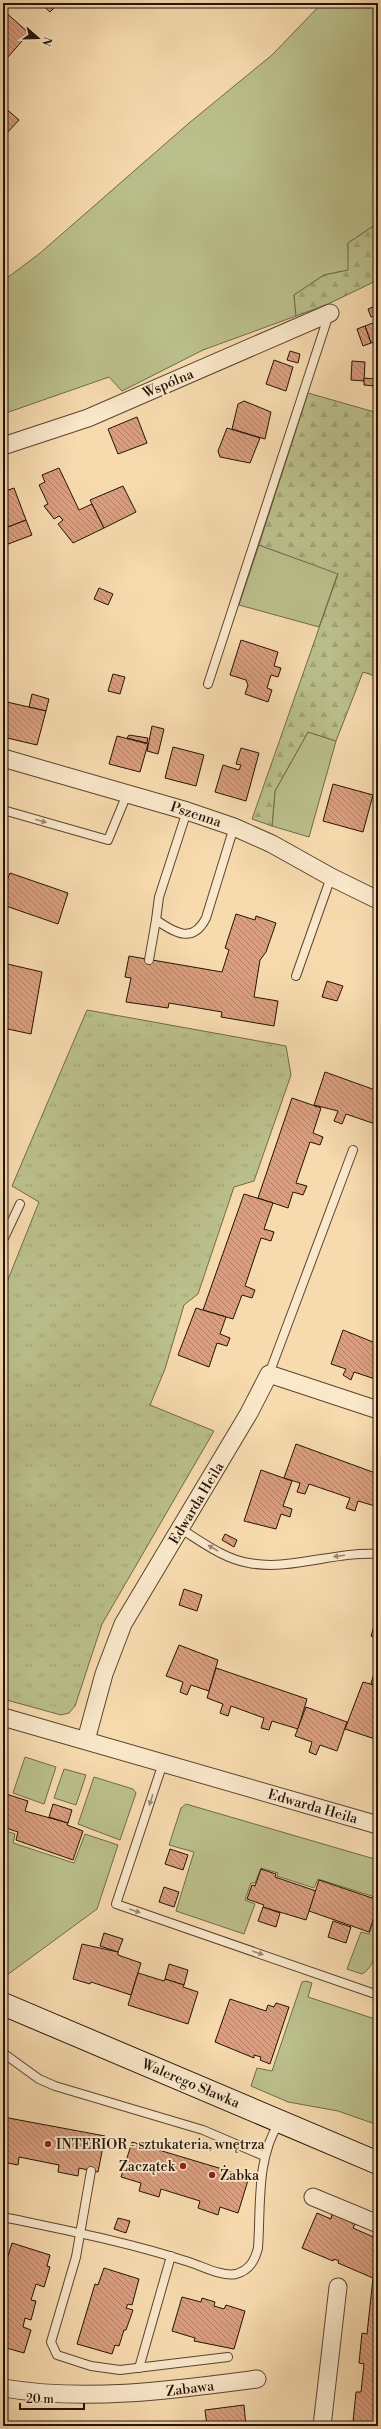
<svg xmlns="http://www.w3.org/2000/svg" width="381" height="2429" font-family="'Libre Bodoni',serif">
  <defs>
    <pattern id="forest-firs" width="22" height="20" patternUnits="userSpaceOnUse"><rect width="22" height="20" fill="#bbc08c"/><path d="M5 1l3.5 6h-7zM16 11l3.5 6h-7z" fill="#a1a477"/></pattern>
    <pattern id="park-tufts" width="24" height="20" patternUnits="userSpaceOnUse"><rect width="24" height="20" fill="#bbc08c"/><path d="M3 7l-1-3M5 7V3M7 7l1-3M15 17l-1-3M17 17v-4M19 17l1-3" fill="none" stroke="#a1a477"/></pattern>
    <pattern id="building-back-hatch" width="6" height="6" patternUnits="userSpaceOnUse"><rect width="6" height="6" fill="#dc9e7e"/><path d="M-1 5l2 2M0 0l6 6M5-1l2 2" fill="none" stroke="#b28065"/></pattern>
  </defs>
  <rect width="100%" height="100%" fill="#f7dbaf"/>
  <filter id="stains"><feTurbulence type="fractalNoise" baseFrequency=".005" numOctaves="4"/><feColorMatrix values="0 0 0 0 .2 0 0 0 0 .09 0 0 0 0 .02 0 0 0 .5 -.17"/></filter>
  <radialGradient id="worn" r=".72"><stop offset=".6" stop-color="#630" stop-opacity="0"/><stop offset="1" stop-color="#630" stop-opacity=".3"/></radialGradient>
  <!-- green -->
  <g fill="#bbc08c" stroke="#706a49">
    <polygon points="322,3 378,3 378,223 348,243 349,270 324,275 294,295 296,316 203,350 122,391 109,377 3,414 3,281 39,254 189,123 272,55"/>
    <polygon points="259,545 338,573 319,627 239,605"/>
    <polygon points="308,732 336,741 309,837 272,826 275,791"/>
    <polygon points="25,1757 56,1767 44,1804 13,1793"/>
    <polygon points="64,1769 86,1775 76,1805 54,1798"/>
    <polygon points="94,1777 133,1789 136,1793 120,1840 78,1824"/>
    <polygon points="186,1804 378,1860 378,1898 318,1879 314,1888 277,1876 278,1873 261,1868 255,1883 251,1883 245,1900 255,1904 244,1934 176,1911 194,1852 169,1845 181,1808"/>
    <polygon points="3,1830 15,1834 13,1843 74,1863 85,1834 118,1845 97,1909 3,1978"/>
    <path d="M378 1909C378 1930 381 1963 362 1974L347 1969 361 1932 369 1934Z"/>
    <polygon points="306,1981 312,1983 308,1997 375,2019 378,2010 378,2125 338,2111 288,2102 251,2086 257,2068 272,2071 302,1982"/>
  </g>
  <!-- forest -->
  <g fill="url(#forest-firs)" stroke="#706a49">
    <polygon points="378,223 378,280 328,304 296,316 294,295 324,275 348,270 348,243"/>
    <polygon points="308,393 378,413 378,677 363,672 336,741 308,732 275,791 272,826 252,819 338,574 259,545"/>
  </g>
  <!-- park -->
  <polygon fill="url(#park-tufts)" stroke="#706a49" points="87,1010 286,1046 291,1075 254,1181 234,1187 198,1294 184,1305 165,1369 150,1405 214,1431 102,1624 75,1706 69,1713 61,1715 3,1699 3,1292 39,1202 12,1186"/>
  <!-- building -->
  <g fill="url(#building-back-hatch)" stroke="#251306">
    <polygon points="40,3 59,3 50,12"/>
    <polygon points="4,11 29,33 8,57 3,52"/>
    <polygon points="3,106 19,120 7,133 3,130"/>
    <polygon points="373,307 377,315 371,317 368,309"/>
    <polygon points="378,321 378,340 371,343 365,326"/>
    <polygon points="365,326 371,343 363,346 357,329"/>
    <polygon points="290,351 300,354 298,363 287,360"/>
    <polygon points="274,360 293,367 286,391 266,384"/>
    <polygon points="352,361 365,362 364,381 351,380"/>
    <polygon points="364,378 375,379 375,386 364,385"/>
    <polygon points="244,401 271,412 265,439 232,429 238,404"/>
    <polygon points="137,417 147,443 118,454 108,429"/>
    <polygon points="227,428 260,438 250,463 220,457 218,451"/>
    <polygon points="59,468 79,510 92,504 104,528 73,543 58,524 63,520 59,516 54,519 44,506 48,504 39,485 45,482 42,475"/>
    <polygon points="123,486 136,512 104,528 90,500"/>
    <polygon points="14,488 26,520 3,529 3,492"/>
    <polygon points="26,520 32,535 3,546 3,529"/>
    <polygon points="99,588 113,594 108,605 94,599"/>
    <polygon points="241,640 278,652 274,666 281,668 278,677 271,675 267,688 272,690 268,702 245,694 248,685 246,680 230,675"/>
    <polygon points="113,674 125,677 120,694 108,691"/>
    <polygon points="32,694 49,699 46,711 29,707"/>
    <polygon points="7,702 46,711 37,745 3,737 3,716"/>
    <polygon points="152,726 164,729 158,754 147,751"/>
    <polygon points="129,735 148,738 147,743 127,738"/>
    <polygon points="117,736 148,744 140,772 109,764"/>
    <polygon points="173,747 204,755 196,786 165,778"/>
    <polygon points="241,748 259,753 246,801 215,792 223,765 239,770 241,765 236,764"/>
    <polygon points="333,784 373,795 363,832 323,821"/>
    <polygon points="10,873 68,893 58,924 3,905 3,879 7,880"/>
    <polygon points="236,914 255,920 256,916 276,923 266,952 260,960 254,997 278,1001 274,1026 221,1017 222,1012 169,1003 168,1008 126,1002 131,978 125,977 129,956 222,972 229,950 225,948"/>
    <polygon points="3,963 42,972 31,1034 3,1028"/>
    <polygon points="327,981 343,986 337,1001 322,997"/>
    <polygon points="325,1072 378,1091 378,1125 346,1114 342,1124 334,1121 338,1111 314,1105"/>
    <polygon points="292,1098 321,1108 313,1133 323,1137 320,1145 310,1142 296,1183 307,1186 303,1195 293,1192 288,1208 258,1198"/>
    <polygon points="244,1194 273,1203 264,1229 274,1232 271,1241 261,1238 245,1286 255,1290 252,1298 242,1295 233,1319 203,1310"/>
    <polygon points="196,1308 226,1317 220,1334 230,1338 227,1346 217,1343 209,1367 178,1355"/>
    <polygon points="343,1330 378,1344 378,1380 354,1372 351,1380 343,1375 346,1369 331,1364"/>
    <polygon points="296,1444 378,1474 378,1497 375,1506 358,1501 355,1511 346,1508 350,1498 309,1484 305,1494 297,1492 300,1483 284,1478"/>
    <polygon points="261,1470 292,1481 283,1506 292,1509 290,1517 281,1514 276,1529 244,1521"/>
    <polygon points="225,1534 237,1540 234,1547 222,1540"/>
    <polygon points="184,1589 202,1595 197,1611 179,1605"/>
    <polygon points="378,1614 378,1639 371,1636"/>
    <polygon points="179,1645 218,1660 209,1691 191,1685 187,1695 180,1692 183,1682 166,1676"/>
    <polygon points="378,1662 378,1686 371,1683"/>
    <polygon points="216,1668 307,1699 298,1729 272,1721 269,1730 261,1728 264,1718 231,1706 228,1716 220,1713 223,1704 207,1698"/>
    <polygon points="363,1682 378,1686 378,1740 345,1729"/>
    <polygon points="306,1707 347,1722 337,1751 320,1745 316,1755 309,1752 312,1742 295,1736"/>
    <polygon points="3,1777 8,1779 4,1791 3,1791"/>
    <polygon points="3,1791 3,1793 28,1801 25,1811 68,1823 67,1825 83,1831 73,1860 16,1840 18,1832 3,1827"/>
    <polygon points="53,1804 72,1810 68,1823 49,1817"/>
    <polygon points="170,1849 188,1855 183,1870 165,1864"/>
    <polygon points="261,1869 276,1874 275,1877 316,1891 306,1920 263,1907 264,1905 247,1899 252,1885 255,1886"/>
    <polygon points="319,1880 378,1900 378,1906 369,1932 309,1911"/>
    <polygon points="164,1887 179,1892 174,1907 159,1902"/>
    <polygon points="263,1907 280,1913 276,1927 258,1921"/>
    <polygon points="333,1921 351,1927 346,1943 328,1937"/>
    <polygon points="104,1933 123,1939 118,1952 100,1946"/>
    <polygon points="82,1944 118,1952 118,1955 141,1963 131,1995 91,1982 90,1984 73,1979"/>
    <polygon points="169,1964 188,1970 184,1985 165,1979"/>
    <polygon points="138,1973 164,1981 165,1979 184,1985 183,1987 198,1992 188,2024 128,2005"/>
    <polygon points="230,1999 266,2011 268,2005 274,2007 276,2003 289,2007 270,2064 260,2060 261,2057 254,2055 254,2058 215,2042"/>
    <polygon points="3,2117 105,2136 98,2172 79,2168 78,2176 58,2172 59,2165 19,2157 18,2165 3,2162"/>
    <polygon points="132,2142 249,2177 238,2213 220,2207 218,2215 198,2208 200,2201 161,2189 159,2197 139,2191 141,2183 121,2177"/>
    <polygon points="317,2213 331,2219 332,2214 355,2224 353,2228 378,2239 378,2426 357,2426 357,2422 353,2422 356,2392 361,2392 364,2364 359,2363 362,2333 367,2334 373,2278 338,2263 339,2261 334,2259 333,2261 302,2248"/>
    <polygon points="118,2218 130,2221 126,2233 114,2229"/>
    <polygon points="12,2243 50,2255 47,2266 50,2267 44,2287 36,2284 31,2300 36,2301 31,2320 25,2318 23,2327 31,2330 24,2353 3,2347 3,2272"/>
    <polygon points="104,2268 139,2279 132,2305 128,2304 126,2308 133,2310 126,2330 124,2330 119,2346 115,2345 112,2354 77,2344 95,2284 98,2285"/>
    <polygon points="182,2297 201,2302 202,2298 215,2302 214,2306 224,2309 226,2305 245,2311 234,2349 194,2341 195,2338 172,2331"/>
    <polygon points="244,2405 246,2426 207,2426 205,2410"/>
  </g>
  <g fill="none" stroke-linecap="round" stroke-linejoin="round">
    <defs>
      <g id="lane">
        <polyline points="208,684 329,314"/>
        <polyline points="3,810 108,840 127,794"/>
        <path d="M187 811 159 897 156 920C175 933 193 944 206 918L234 827"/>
        <polyline points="149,960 156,920"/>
        <polyline points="296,976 331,877"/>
        <polyline points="3,1240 20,1204"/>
        <polyline points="269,1374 353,1150"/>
        <path d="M181 1529C202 1542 224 1559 249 1563 290 1571 336 1551 378 1554"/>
        <polyline points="163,1763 116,1904 378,1995"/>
        <polyline points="3,2053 39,2079 55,2086 203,2130 264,2156"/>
        <polyline points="91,2171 76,2257 51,2342 57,2355 91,2366 120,2370 228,2357"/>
        <path d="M3 2217C65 2230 128 2242 189 2262 202 2266 222 2277 236 2274 250 2270 255 2260 258 2248 261 2207 256 2158 279 2123"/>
        <polyline points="139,2368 171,2256"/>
      </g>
      <g id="street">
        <polyline points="3,446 88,418 330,313"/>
        <polyline points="3,758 187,811 234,827 272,844 331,877 378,900"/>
        <polyline points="3,1717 378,1825"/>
        <polyline points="86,1740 104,1674 123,1624 249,1413 269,1374 378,1410"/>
        <polyline points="313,2197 378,2224"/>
        <path d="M3 2388C88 2402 173 2390 257 2379"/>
        <polyline points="322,2426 338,2287"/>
      </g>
      <polyline id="secondary" points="3,2004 378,2163"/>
    </defs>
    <!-- lane casing -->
    <use href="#lane" stroke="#5a4530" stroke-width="10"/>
    <!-- street casing -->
    <use href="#street" stroke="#5a4530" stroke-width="19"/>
    <!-- secondary casing -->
    <use href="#secondary" stroke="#251306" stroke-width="24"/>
    <!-- lane -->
    <use href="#lane" stroke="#fae8cb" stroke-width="8"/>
    <!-- street -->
    <use href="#street" stroke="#fae8cb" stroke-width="17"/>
    <!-- secondary -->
    <use href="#secondary" stroke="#fae8cb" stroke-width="22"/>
  </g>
  <!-- one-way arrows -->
  <defs><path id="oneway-solid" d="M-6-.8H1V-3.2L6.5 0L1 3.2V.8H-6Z"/></defs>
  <g fill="#9a8872">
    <use href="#oneway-solid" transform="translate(41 821) rotate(16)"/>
    <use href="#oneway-solid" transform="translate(213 1548) rotate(-150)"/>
    <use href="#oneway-solid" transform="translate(339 1556) rotate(173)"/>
    <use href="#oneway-solid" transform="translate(151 1800) rotate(108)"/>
    <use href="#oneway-solid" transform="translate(135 1911) rotate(19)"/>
    <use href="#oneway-solid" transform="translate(258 1953) rotate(19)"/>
  </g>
  <!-- markers -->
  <g fill="#8f2418" stroke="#fae8cb" stroke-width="1.5">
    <circle cx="48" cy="2144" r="4"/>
    <circle cx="183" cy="2166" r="4"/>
    <circle cx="212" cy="2175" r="4"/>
  </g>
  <g text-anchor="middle" stroke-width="3.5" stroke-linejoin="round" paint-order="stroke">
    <!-- street labels -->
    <g font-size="14" fill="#251306" stroke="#fae8cb">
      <text transform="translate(168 383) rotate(-23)" y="5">Wspólna</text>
      <text transform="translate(196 814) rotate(18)" y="5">Pszenna</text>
      <text transform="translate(196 1503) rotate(-59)" y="5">Edwarda Heila</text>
      <text transform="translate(313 1806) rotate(16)" y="5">Edwarda Heila</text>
      <text transform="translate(191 2083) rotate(23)" y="5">Walerego Sławka</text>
      <text transform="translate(190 2388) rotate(-7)" y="5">Zabawa</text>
    </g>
    <!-- poi labels -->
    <g font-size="14" fill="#251306" stroke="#fae8cb" text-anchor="start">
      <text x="56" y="2149">INTERIOR - sztukateria, wnętrza</text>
      <text x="175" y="2171" text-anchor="end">Zaczątek</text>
      <text x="220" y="2180">Żabka</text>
    </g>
  </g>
  <!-- margin -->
  <rect width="381" height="2429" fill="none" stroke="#f7dbaf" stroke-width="16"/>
  <rect x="4" y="4" width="373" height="2421" fill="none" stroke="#251306" stroke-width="2"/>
  <rect x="8" y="8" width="365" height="2413" fill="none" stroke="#251306"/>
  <!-- north arrow -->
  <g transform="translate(38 38) rotate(110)" stroke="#fae8cb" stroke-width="3" paint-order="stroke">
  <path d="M0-3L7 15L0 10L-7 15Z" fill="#251306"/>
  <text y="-6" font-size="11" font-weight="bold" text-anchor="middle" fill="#251306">N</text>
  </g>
  <!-- scale -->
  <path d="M20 2403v6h64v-6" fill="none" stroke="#251306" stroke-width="2"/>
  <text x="26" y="2403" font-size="12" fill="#251306" stroke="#fae8cb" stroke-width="3" paint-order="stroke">20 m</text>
  <rect width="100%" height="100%" filter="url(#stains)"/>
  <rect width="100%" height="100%" fill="url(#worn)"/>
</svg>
